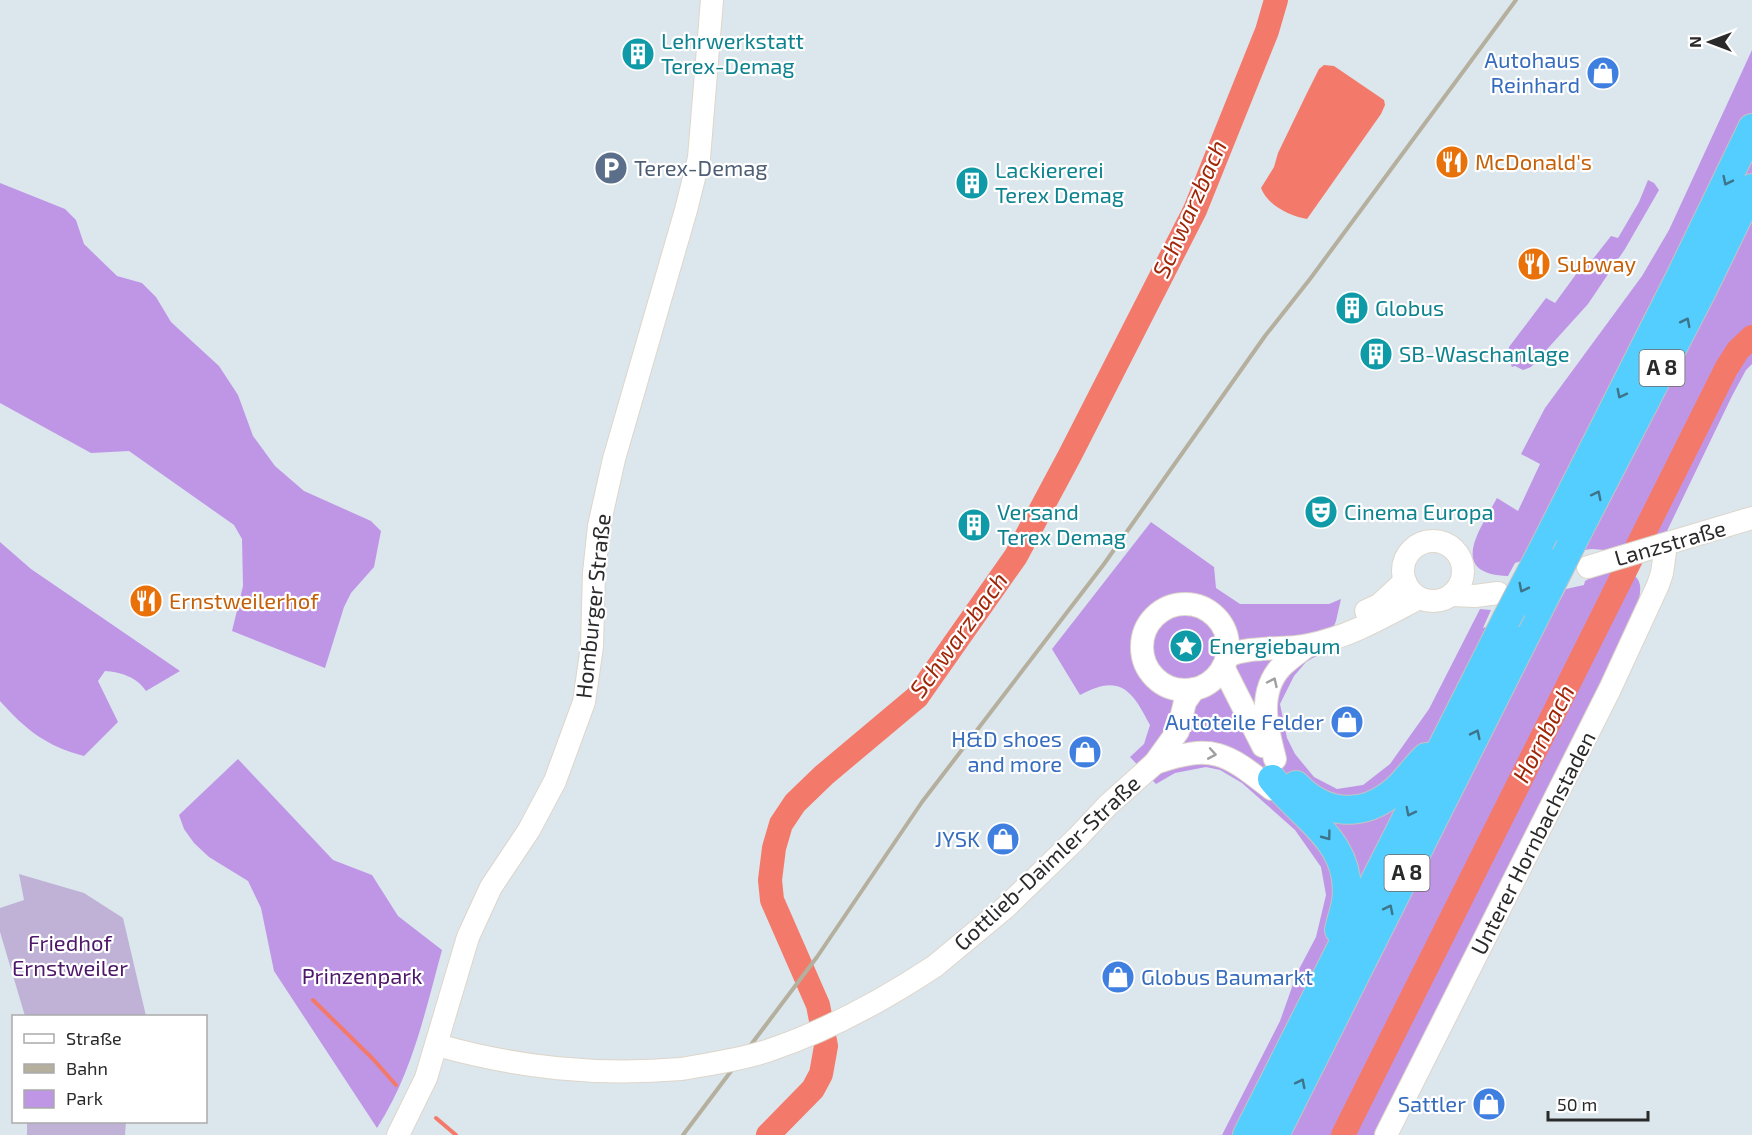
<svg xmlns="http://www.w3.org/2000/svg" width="1752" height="1135" font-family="'Exo 2',sans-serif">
  <rect width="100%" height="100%" fill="#dce6ed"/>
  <!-- green -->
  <g fill="#bf96e6">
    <path d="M1752 50V364L1746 370 1732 396 1667 531 1605 550 1592 549 1540 555 1515 563 1508 576C1446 574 1481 528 1497 498L1518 511 1540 464 1521 454 1545 408 1642 276 1669 230Z"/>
    <polygon points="1648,180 1654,183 1659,190 1625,249 1588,304 1531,367 1523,370 1515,366 1512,367 1507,356 1509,347 1546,298 1555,303 1585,262 1589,264 1611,236 1618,238 1639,202"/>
    <polygon points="0,183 65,209 76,220 84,244 117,276 142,283 156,297 171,322 219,366 238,395 253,436 275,466 304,491 371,521 381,531 374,567 351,593 344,607 325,668 232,631 243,586 242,539 234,525 129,451 91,453 0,403"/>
    <path d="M1151 522 1214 567 1216 588 1240 604H1329L1341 599 1336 621 1323 652 1306 662 1294 676 1280 704 1287 738 1295 754 1314 777 1337 789 1363 785 1390 764 1429 709 1480 609 1491 610 1483 628 1559 602 1566 589 1584 585 1585 581C1597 574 1636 563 1640 585 1641 593 1638 605 1636 613L1374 1135H1222L1280 1021 1297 973 1316 937 1326 895 1321 867 1295 830 1242 783 1220 770 1206 767 1175 773 1156 784 1130 757 1144 744 1150 725C1132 690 1120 673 1080 695L1052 649Z"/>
    <path d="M0 542 31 569 180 671 146 691C137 677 120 672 105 671L98 681 118 722 84 756C46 746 26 730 0 701Z"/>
    <path d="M238 759 333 860 372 875 398 916 442 950C425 1012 412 1074 377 1128L274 971 261 908 248 881 209 857 194 843 184 829 179 815Z"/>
  </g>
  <!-- cemetery -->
  <g fill="#c0b2d7">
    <polygon points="19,874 84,893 123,918 146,1016 25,1016 0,932 0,908 24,900"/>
    <polygon points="27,1122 126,1122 125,1135 27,1135"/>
  </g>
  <!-- water -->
  <path fill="#f37a6a" d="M1324 65 1334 66 1384 100 1385 105 1381 114 1307 219C1290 216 1268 206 1261 188L1274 167 1278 153 1306 95 1319 69Z"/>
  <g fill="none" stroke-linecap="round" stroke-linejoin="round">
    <!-- stream -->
    <g stroke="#f37a6a" stroke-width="4">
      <polyline points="313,1000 373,1059 396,1085"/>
      <polyline points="436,1118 456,1135"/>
    </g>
    <!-- river -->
    <g stroke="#f37a6a" stroke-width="24">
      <polyline points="768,1135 813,1089 821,1074 826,1046 818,1005 772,900 770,880 774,848 781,824 795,803 824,775 917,697 1016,556 1070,455 1195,210 1267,31 1276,0"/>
      <polyline points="1343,1135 1726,369 1738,350 1752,337"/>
    </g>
    <defs>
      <g id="secondary">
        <circle cx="1433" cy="571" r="30"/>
        <polyline points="1588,567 1752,518"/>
        <polyline points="1452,595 1475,596 1498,593"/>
        <circle cx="1185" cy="647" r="43"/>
        <polyline points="1366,611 1379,605 1405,581"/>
        <path d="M1227 656C1252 645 1282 651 1309 645 1349 637 1383 617 1419 598"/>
        <polyline points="1223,667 1263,746"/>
        <path d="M1275 759C1267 729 1257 693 1281 667 1289 659 1298 653 1307 646"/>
        <path d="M1155 763C1214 743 1226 753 1272 789"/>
        <polyline points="935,966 1006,907 1077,838 1108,805 1155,763 1178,731 1185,702 1194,689"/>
        <path d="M437 1045C519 1068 596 1076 681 1069"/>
        <polyline points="398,1135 426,1078 468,937 491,887 529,830 555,781 584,702 592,646 594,573 599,526 614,459 686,210 699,158 712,0"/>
        <polyline points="1386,1135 1610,689 1658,585 1662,573 1666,545"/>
      </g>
      <g id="highway">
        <polyline points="1570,547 1702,291 1752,188"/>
        <polyline points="1540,555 1681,275 1752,128"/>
        <path d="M1272 779C1304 819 1354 843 1346 902 1344 912 1341 921 1339 930"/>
        <path d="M1296 785C1322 813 1359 819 1391 794 1405 784 1413 769 1426 757"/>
        <polyline points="1247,1135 1506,620"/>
        <polyline points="1275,1135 1538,611"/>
      </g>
    </defs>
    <!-- secondary casing -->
    <use href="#secondary" stroke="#ddd6ca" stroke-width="24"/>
    <!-- highway casing -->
    <use href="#highway" stroke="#c3c3c3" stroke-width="30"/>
    <!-- secondary -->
    <use href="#secondary" stroke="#fff" stroke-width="22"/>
    <!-- highway -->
    <use href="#highway" stroke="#54ceff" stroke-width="28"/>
    <!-- rail -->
    <polyline stroke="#b5af9e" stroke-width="4" points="683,1135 817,957 922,802 1104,564 1265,336 1310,279 1516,0"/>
    <defs>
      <path id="secondary-bridge" d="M681 1069C710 1064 739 1060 767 1051 827 1031 882 1001 935 966"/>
      <g id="highway-bridge">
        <polyline points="1538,611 1570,547"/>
        <polyline points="1506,620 1540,555"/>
      </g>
    </defs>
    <!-- secondary-bridge casing -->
    <use href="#secondary-bridge" stroke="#ddd6ca" stroke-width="24" stroke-linecap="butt"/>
    <!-- highway-bridge casing -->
    <use href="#highway-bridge" stroke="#c3c3c3" stroke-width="30" stroke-linecap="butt"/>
    <!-- secondary-bridge -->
    <use href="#secondary-bridge" stroke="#fff" stroke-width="22"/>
    <!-- highway-bridge -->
    <use href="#highway-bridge" stroke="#54ceff" stroke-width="28"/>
  </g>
  <!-- one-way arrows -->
  <defs><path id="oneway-chevron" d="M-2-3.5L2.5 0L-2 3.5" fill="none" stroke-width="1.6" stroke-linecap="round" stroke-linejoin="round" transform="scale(1.5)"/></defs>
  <g stroke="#3d748a">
    <use href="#oneway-chevron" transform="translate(1727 181) rotate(116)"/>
    <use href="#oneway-chevron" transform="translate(1686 322) rotate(-63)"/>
    <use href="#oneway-chevron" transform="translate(1621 394) rotate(117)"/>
    <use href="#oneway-chevron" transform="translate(1597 495) rotate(-63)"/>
    <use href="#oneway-chevron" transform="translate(1523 588) rotate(117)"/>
    <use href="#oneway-chevron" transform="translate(1476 734) rotate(-64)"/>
    <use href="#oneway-chevron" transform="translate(1410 812) rotate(117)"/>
    <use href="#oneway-chevron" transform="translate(1327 836) rotate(53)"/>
    <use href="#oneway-chevron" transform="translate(1389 909) rotate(-63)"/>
    <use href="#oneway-chevron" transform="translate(1301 1083) rotate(-63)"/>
  </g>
  <g stroke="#9f9f9f">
    <use href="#oneway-chevron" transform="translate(1273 682) rotate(-65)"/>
    <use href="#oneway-chevron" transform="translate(1212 754) rotate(10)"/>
  </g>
  <!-- icons -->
  <defs>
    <symbol id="building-disc" viewBox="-11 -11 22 22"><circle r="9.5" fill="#0f9aa8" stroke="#fff"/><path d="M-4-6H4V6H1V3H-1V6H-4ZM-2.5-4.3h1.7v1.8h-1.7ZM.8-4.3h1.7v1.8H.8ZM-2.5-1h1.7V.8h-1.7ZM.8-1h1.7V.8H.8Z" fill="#fff"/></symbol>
    <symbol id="shop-disc" viewBox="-11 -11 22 22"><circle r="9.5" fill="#3f7fe0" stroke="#fff"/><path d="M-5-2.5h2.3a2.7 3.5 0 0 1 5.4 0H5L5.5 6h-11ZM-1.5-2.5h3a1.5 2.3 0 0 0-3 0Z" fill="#fff"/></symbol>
    <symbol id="restaurant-disc" viewBox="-11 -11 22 22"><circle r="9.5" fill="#e8710a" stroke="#fff"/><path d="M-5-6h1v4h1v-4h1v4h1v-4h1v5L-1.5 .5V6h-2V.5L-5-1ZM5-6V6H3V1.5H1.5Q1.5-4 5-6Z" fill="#fff"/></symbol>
    <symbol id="parking-disc" viewBox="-11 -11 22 22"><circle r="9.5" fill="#5c6f8a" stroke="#fff"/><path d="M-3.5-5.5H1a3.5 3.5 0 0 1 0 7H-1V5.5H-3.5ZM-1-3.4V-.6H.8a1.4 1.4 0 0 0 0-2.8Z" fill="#fff"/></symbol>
    <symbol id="theatre-disc" viewBox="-11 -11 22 22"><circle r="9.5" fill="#0f9aa8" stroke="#fff"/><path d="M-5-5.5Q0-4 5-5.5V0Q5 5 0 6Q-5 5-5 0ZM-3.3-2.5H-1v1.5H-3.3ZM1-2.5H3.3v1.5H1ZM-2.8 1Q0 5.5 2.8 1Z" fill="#fff"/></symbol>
    <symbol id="sight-disc" viewBox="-11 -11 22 22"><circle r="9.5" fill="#0f9aa8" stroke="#fff"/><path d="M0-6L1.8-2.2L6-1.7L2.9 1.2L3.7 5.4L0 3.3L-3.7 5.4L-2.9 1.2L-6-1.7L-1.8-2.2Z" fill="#fff"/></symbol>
  </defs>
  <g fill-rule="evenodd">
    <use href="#building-disc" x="619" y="35" width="38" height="38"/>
    <use href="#shop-disc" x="1584" y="54" width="38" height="38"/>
    <use href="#restaurant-disc" x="1433" y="143" width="38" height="38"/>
    <use href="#parking-disc" x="592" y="149" width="38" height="38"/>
    <use href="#building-disc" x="953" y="164" width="38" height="38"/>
    <use href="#restaurant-disc" x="1515" y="245" width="38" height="38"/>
    <use href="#building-disc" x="1333" y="289" width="38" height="38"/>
    <use href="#building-disc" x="1357" y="335" width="38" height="38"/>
    <use href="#theatre-disc" x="1302" y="493" width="38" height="38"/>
    <use href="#building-disc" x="955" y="506" width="38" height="38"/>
    <use href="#restaurant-disc" x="127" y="582" width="38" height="38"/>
    <use href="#sight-disc" x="1167" y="627" width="38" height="38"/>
    <use href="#shop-disc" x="1328" y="703" width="38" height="38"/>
    <use href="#shop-disc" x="1066" y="733" width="38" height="38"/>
    <use href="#shop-disc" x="984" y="820" width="38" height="38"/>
    <use href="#shop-disc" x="1099" y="958" width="38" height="38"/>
    <use href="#shop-disc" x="1470" y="1085" width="38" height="38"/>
  </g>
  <g text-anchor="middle" stroke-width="4.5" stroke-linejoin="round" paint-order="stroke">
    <!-- shield labels -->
    <g fill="#fff" stroke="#6a6a6a" stroke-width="1.5">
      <rect x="1639.5" y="350" width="45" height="36" rx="4.5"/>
      <rect x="1384.5" y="855" width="45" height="36" rx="4.5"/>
    </g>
    <g font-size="21" font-weight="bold" fill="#2a2a2a">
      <text x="1662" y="375">A 8</text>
      <text x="1407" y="880">A 8</text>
    </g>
    <!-- culture labels -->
    <g font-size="22" fill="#0d838f" stroke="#fff" text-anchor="start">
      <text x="661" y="49">Lehrwerkstatt<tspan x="661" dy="25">Terex-Demag</tspan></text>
      <text x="995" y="178">Lackiererei<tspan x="995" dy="25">Terex Demag</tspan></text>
      <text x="1375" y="316">Globus</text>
      <text x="1399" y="362">SB-Waschanlage</text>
      <text x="997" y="520">Versand<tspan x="997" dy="25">Terex Demag</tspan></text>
      <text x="1344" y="520">Cinema Europa</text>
      <text x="1209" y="654">Energiebaum</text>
    </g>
    <!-- shop labels -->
    <g font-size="22" fill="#366cbe" stroke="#fff" text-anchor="end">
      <text x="1580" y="68">Autohaus<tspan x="1580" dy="25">Reinhard</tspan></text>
      <text x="1324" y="730">Autoteile Felder</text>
      <text x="1062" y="747">H&amp;D shoes<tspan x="1062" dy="25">and more</tspan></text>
      <text x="980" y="847">JYSK</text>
      <text x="1141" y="985" text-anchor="start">Globus Baumarkt</text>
      <text x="1466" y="1112">Sattler</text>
    </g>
    <!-- food labels -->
    <g font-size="22" fill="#c56008" stroke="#fff" text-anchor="start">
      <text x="1475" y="170">McDonald's</text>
      <text x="1557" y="272">Subway</text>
      <text x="169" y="609">Ernstweilerhof</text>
    </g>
    <!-- service labels -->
    <g font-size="22" fill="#4e5e75" stroke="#fff" text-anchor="start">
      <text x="634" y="176">Terex-Demag</text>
    </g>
    <!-- street labels -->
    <g font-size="22" fill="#2a2a2a" stroke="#fff">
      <text transform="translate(1670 543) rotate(-16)" y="8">Lanzstraße</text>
      <text transform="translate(593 606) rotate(-84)" y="8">Homburger Straße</text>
      <text transform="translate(1533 843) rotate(-63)" y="8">Unterer Hornbachstaden</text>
      <text transform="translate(1047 863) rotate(-43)" y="8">Gottlieb-Daimler-Straße</text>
    </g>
    <!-- park labels -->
    <g font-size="22" fill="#4d176a" stroke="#fff">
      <text x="70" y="951">Friedhof<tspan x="70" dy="25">Ernstweiler</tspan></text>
      <text x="362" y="984">Prinzenpark</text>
    </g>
    <!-- water labels -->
    <g font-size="24" font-style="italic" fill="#a02608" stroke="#fff">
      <text transform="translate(1190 209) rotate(-66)" y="8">Schwarzbach</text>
      <text transform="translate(959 635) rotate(-54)" y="8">Schwarzbach</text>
      <text transform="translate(1544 734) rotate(-63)" y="8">Hornbach</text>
    </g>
  </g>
  <!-- legend -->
  <rect x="12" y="1015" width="195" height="108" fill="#ffffff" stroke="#aaaaaa" stroke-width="1.5"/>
  <rect x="24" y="1034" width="30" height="9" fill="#ffffff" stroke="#aaaaaa" stroke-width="1.5"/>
  <text x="66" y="1045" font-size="18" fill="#2a2a2a">Straße</text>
  <rect x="24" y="1064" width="30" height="9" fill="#b5af9e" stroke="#aaaaaa" stroke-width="1.5"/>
  <text x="66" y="1075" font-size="18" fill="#2a2a2a">Bahn</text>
  <rect x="24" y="1090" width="30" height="18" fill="#bf96e6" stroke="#aaaaaa" stroke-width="1.5"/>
  <text x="66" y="1105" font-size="18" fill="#2a2a2a">Park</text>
  <!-- north arrow -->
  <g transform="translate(1710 42) rotate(270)" stroke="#ffffff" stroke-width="4.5" paint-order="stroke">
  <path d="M0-4.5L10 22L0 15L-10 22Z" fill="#2a2a2a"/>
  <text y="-9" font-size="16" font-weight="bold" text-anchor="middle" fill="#2a2a2a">N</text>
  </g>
  <!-- scale -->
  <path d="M1548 1111v9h100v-9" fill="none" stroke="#2a2a2a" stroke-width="3"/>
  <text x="1557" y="1111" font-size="18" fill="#2a2a2a" stroke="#ffffff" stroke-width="4.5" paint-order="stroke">50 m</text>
</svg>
